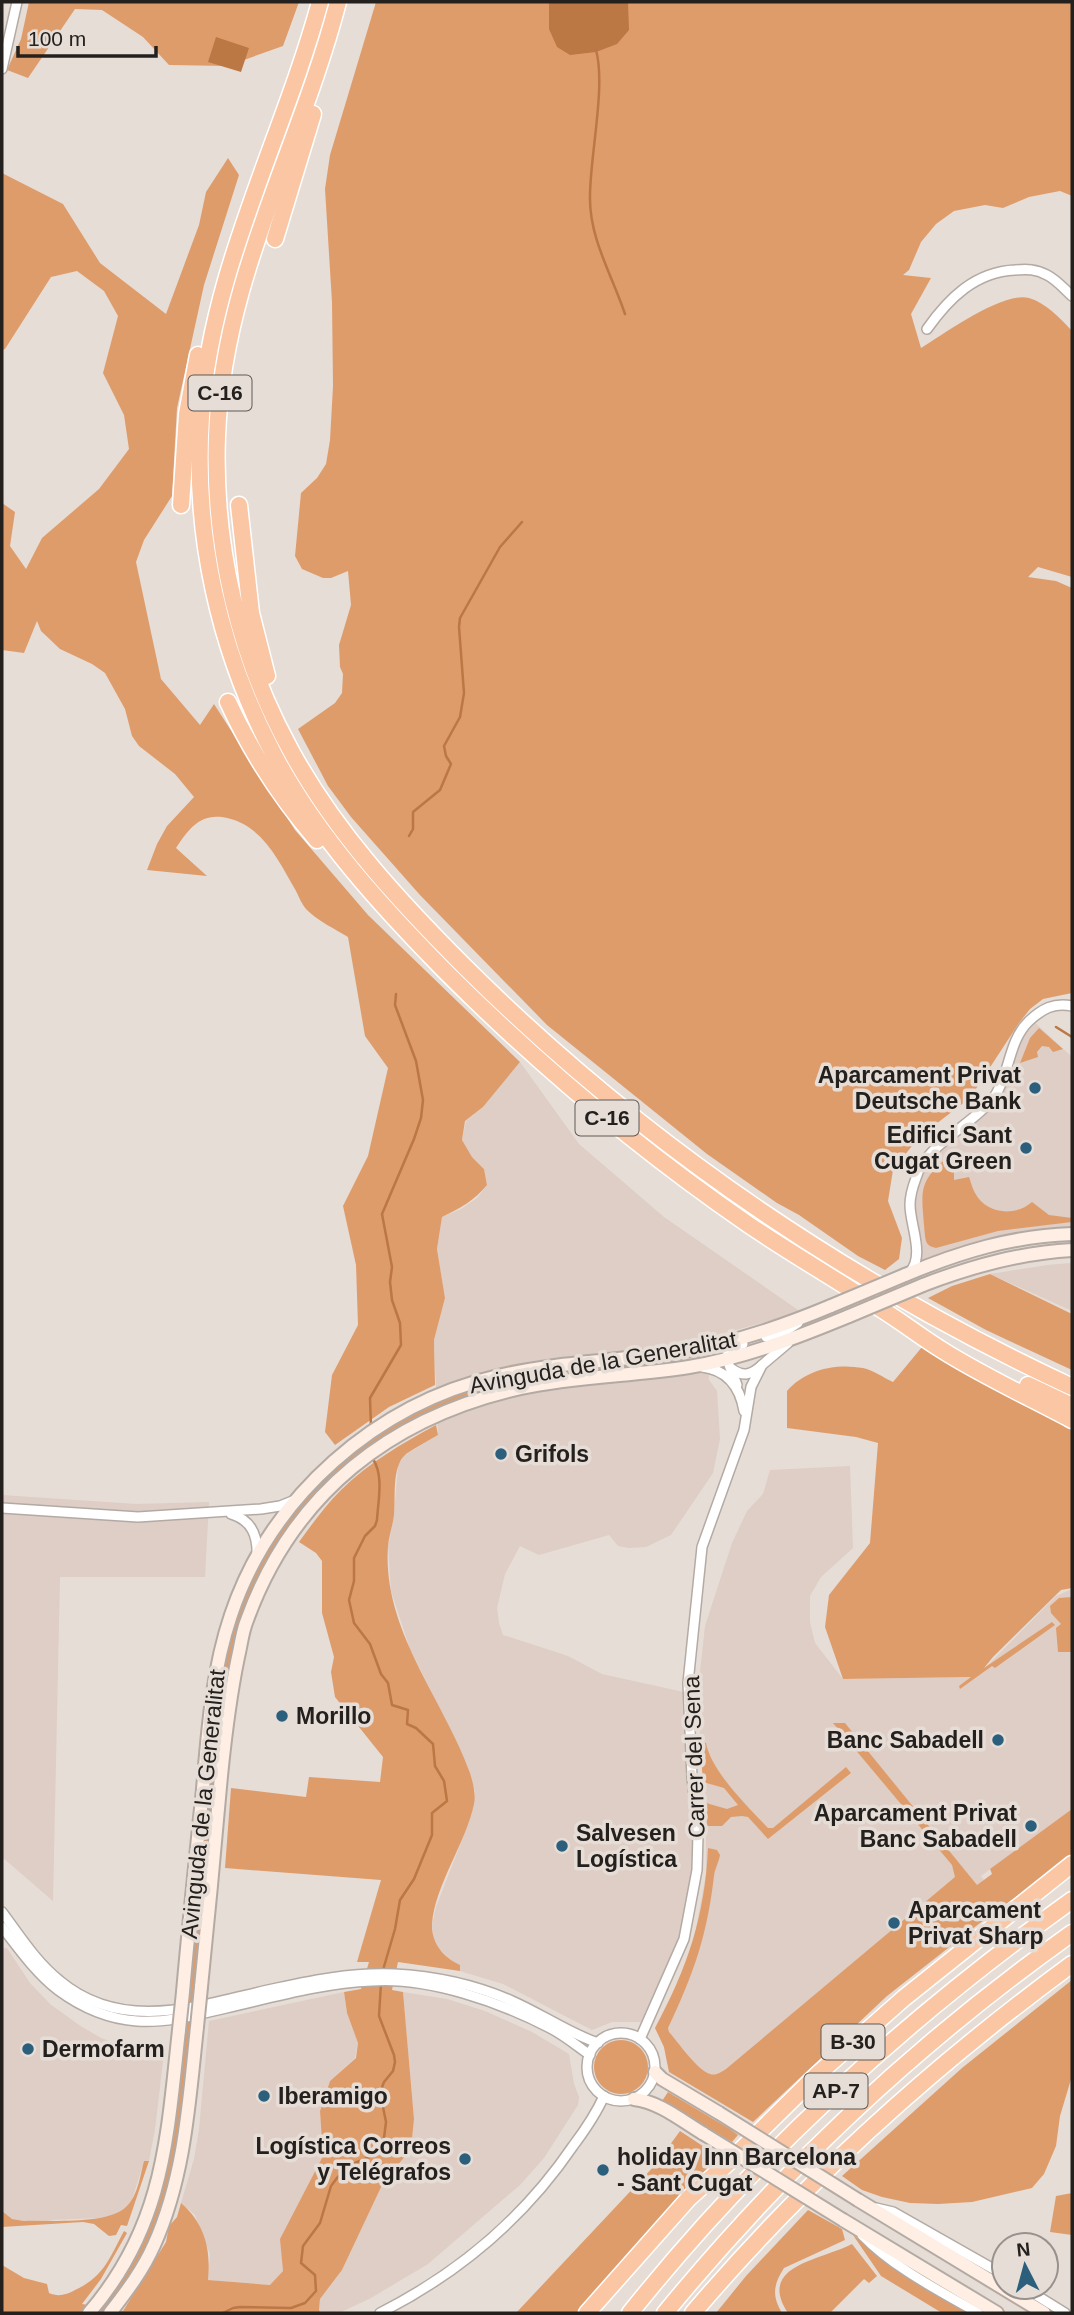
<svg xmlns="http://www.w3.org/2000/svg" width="1074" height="2315" font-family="Helvetica,sans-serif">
  <rect width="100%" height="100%" fill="#e6ddd7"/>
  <!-- built -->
  <g fill="#decec5">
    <polygon points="1031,1019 1072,1057 1072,1234 929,1262 920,1260 917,1255 910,1203 929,1156 987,1104 1017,1039"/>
    <polygon points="520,1062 579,1144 664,1217 801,1312 707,1338 709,1380 717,1391 720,1439 713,1473 671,1535 646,1547 629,1548 618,1546 609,1535 539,1555 520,1546 505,1574 497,1608 499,1623 503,1635 568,1656 602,1674 688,1693 698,1835 684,1939 649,2022 612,2022 592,2030 503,1984 460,1971 460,1965 452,1961 438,1948 433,1937 432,1925 436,1907 469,1822 475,1791 457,1743 410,1649 391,1591 388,1546 394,1516 398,1465 405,1455 438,1435 434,1340 445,1298 437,1249 442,1217 461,1209 477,1198 487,1185 484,1169 472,1157 462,1140 466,1121 483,1107"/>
    <polygon points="1072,1263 1072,1311 990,1274 1047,1265"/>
    <polygon points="850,1466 853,1548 821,1577 810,1596 810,1622 815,1643 843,1679 973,1677 983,1670 1056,1596 1072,1589 1072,1809 981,1876 984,1880 724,2098 667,2063 664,2047 655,2028 680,1979 694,1940 706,1874 706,1803 699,1724 699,1681 705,1626 732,1543 747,1511 763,1494 770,1470"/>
    <polygon points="2,1495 136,1504 209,1502 205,1577 60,1577 53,1901 2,1857"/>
    <polygon points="2,1948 7,1948 30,1983 50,2004 79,2025 101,2038 127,2047 164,2053 155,2129 149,2161 144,2161 132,2200 126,2208 114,2215 100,2218 24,2221 12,2219 2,2211"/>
    <polygon points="344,1992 347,2013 358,2043 355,2058 330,2081 320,2111 323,2156 281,2239 283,2271 271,2285 208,2280 210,2254 195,2215 181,2203 194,2159 199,2129 209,2021"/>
    <polygon points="403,1992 447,1999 485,2011 532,2032 569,2054 574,2084 579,2097 578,2105 544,2158 520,2185 428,2264 371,2298 339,2313 321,2313 319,2310 320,2299 342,2270 383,2183 411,2149 414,2119"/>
  </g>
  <!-- green -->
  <g fill="#df9c6b">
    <polygon points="29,2 299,2 283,46 227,66 169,65 143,37 102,10 75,9 28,78 7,70 21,39"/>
    <path d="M376 2H1072V196L1060 191 1029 197 1003 208 985 205 954 211 936 224 921 242 909 270 903 275 931 278 911 314 921 348C944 334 1003 291 1029 298 1046 303 1060 318 1072 331V577L1038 567 1028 577 1056 581 1072 588V993L1043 999 1030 1009 1019 1023 970 1098 919 1137 893 1170 888 1201 902 1238 899 1259 885 1270 858 1256 799 1215 777 1203 707 1154 547 1025 420 895 351 817 328 786 298 729 335 703 342 693 343 674 340 667 339 645 351 605 348 571 331 578H323L302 569 295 556 301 493 317 478 326 464 330 440 333 386 332 302 325 189 330 155Z"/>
    <path d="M228 158 239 175 204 285 177 408 172 496 144 540 136 562 161 679 200 725 214 704 295 830 368 915 520 1062 483 1107 465 1121 462 1140 472 1157 484 1169 487 1185C474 1201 460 1208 442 1217L437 1249 445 1298 434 1340 435 1385 389 1407 335 1445 325 1432 332 1375 358 1325 356 1265 343 1206 368 1156 388 1068 365 1036 348 937C335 929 318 921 307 910 302 905 299 897 296 891 278 860 262 823 222 817 199 814 188 830 176 848L207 876 147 870 157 844 167 826 194 797 175 774 139 746 132 736 125 709 105 673 92 664 60 649 41 631 37 621 24 653 2 650V503L15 512 10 546 26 569 42 538 99 489 129 449 124 415 103 373 118 316 104 291 77 271 51 277 5 349 2 350V173L63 204 100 263 166 314 199 225 206 192Z"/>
    <polygon points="1039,1028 1063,1049 1053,1052 1049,1047 1042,1046 1037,1052 1038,1057 1020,1063 1030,1038"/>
    <path d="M958 1149 954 1162V1180L969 1177C971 1182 972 1188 975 1193 986 1214 1015 1217 1032 1202L1049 1215 1072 1218V1222L998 1231 936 1248C928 1246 926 1244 925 1236 921 1186 916 1182 958 1149Z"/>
    <polygon points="990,1274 1072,1314 1072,1370 986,1330 928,1298 952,1286"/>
    <path d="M922 1347 1072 1427V1588L1061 1590 993 1657 984 1668 1052 1622 1055 1625 995 1668 992 1666 960 1689 959 1686 971 1677 843 1679 825 1627 829 1595 870 1543 878 1443 856 1437 787 1428V1391C805 1370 835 1363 863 1368 873 1370 884 1378 893 1382Z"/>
    <path d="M674 1357 675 1364C605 1373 512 1376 447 1404 337 1450 255 1545 230 1662 220 1711 217 1762 212 1812 206 1885 199 1958 191 2031 185 2088 183 2149 164 2204 151 2242 131 2276 108 2309L123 2311 166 2242 169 2226 177 2217 181 2203C205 2224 211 2249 208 2280L270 2285 283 2271 280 2239 323 2156 320 2111 330 2081 356 2058 358 2043 347 2013 344 1992 361 1989 369 1962H357L381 1880 225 1868 231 1788 306 1797 309 1777 380 1782 383 1757 335 1697 331 1672 334 1657 322 1613V1561L316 1553 299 1542C312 1524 325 1506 341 1490 368 1463 403 1443 436 1425L438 1435C428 1441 416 1447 406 1454 391 1467 396 1497 394 1515 393 1525 389 1535 388 1546 382 1630 443 1698 470 1773 473 1783 476 1794 474 1804 466 1843 435 1885 432 1924 431 1943 444 1958 460 1965V1971L398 1962 392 1990 403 1992 414 2119 411 2149 383 2183 342 2270 320 2299 319 2310 321 2313H2V2265L24 2278 47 2284 49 2293C58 2297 66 2295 75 2290 104 2277 110 2257 124 2231L127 2233 101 2279 82 2304 100 2307 150 2223 168 2164 173 2133 215 1714C221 1678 226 1640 240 1605 286 1490 381 1412 500 1381 556 1366 617 1364 674 1357Z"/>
    <polygon points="1072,1597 1072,1652 1058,1652 1056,1628 1061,1624 1051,1613 1050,1606 1059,1598"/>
    <path d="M833 1723H845L977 1885 992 1874 990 1869 1072 1809V1856L980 1923 887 1996 753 2122 669 2072 664 2047 655 2028C687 1969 705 1916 708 1848L717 1850 720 1855C719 1862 715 1868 714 1876 707 1936 694 1973 668 2028L669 2032C678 2042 697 2070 710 2074 716 2076 721 2072 726 2069L955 1877 952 1865Z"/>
    <path d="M700 1743H706C711 1771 748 1807 768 1828H773L846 1767 851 1773 768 1839 748 1817 742 1816 731 1817 722 1826H707L706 1803 727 1809 738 1805 724 1788 703 1782Z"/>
    <polygon points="1072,1980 1072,2076 1060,2116 1056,2146 1044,2174 1032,2188 972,2202 938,2204 910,2203 882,2197 862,2190 842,2176 962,2068"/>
    <circle cx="621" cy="2067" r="27"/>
    <polygon points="668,2092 730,2129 738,2135 732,2142 662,2101"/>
    <polygon points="680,2131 718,2156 580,2313 516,2313 656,2164"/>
    <path d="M144 2161H149L127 2226 121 2225 116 2235 109 2236 94 2224 83 2222 2 2227V2211L12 2219 24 2221C50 2220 107 2225 126 2207 138 2196 140 2176 144 2161Z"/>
    <polygon points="1072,2193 1072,2235 1050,2232 1056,2196"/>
    <path d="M808 2210 842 2229 845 2240 784 2268C773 2285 772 2296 782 2313H716L746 2276Z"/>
    <polygon points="853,2235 893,2265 970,2313 942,2313 881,2276"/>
    <path d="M852 2244 877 2276 869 2283 864 2279 830 2313H788C756 2265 822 2260 852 2244Z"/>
  </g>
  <!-- water -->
  <g fill="#b74">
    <polygon points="549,2 628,2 629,30 617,44 596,52 570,55 557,47 549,29"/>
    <polygon points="216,37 249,48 241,72 208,62"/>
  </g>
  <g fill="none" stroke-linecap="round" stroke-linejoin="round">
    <!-- stream -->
    <g stroke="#b74" stroke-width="2.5">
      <path d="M596 50C606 86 590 156 590 196 589 238 612 275 625 314"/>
      <polyline points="409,836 413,829 413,812 440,790 451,764 446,756 444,746 460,717 464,693 459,627 460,618 500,547 522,522"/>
      <polyline points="1056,1027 1072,1037"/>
      <polyline points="371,1428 370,1398 401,1345 400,1323 392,1300 390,1282 392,1267 382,1214 414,1139 421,1118 423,1100 416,1061 395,1005 396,994"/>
      <path d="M373 1459C384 1476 378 1501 377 1520L375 1526 365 1536 354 1558V1581L349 1600 354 1623 370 1644 381 1674 388 1683 392 1705 408 1710 407 1724 416 1728 433 1744 435 1766 444 1781 447 1801 432 1813V1835L414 1879 400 1900 395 1929 383 1970"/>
      <polyline points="223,2313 233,2308 240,2307 291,2308 305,2303 316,2291 315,2275 301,2263 303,2246 320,2223 331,2186 337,2178 350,2165 379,2153 383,2146 386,2122 380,2092 384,2082 393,2071 395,2062 394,2055 379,2016 381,1983"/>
    </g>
    <defs>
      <g id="street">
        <polyline points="2,69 17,2"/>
        <path d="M927 329C949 298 975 272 1015 270 1027 269 1036 269 1047 275 1057 280 1064 289 1072 296"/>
        <path d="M910 1272C925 1255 910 1225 910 1205 910 1196 913 1186 916 1178 925 1144 976 1124 996 1094 1010 1071 1009 1040 1029 1021 1042 1009 1054 1002 1072 1006"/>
        <polyline points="766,1337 787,1330 798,1323"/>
        <path d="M702 1367C728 1370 740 1387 744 1411"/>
        <path d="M732 1369C743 1377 751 1375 761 1366"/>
        <path d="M737 1385C733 1373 724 1361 729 1348L743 1344"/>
        <polyline points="2,1508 138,1517 261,1509 280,1506 295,1500"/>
        <path d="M231 1514C252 1520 258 1536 257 1557"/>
        <path d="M2 1912C20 1936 36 1962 60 1981 122 2033 198 2006 268 1990 308 1981 352 1972 394 1974 433 1976 476 1985 512 2001 542 2014 568 2033 598 2043"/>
        <path d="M2 1927C19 1949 36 1973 58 1990 81 2007 108 2019 137 2021 167 2023 196 2015 226 2008 274 1997 323 1983 372 1981 429 1977 500 2002 550 2028 564 2035 577 2046 590 2055"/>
        <circle cx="621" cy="2067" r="34"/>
        <polyline points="640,2039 684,1939 697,1870 698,1835 692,1777 688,1683 702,1547 744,1430 751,1387 762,1365 788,1343"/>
        <polyline points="876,2208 893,2212 1004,2275"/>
        <path d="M862 2235C894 2268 938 2290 978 2313"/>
        <polyline points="1023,2287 1065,2313"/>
        <path d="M380 2313C457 2274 524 2218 573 2146 585 2130 596 2114 604 2096"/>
      </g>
      <g id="secondary">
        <path d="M905 1275C960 1252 1012 1236 1072 1234"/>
        <path d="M923 1285C972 1266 1019 1253 1072 1250"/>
        <path d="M201 1987C208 1917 215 1846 221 1776 225 1736 230 1696 238 1657 241 1645 242 1632 247 1620 293 1493 391 1417 521 1388 575 1376 633 1376 689 1367 744 1358 798 1337 849 1316"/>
        <path d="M183 1992C189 1924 196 1857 203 1789 208 1731 212 1671 231 1615 271 1496 376 1404 498 1376 557 1362 619 1361 678 1352 732 1344 781 1327 831 1306"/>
        <polyline points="655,2072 662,2079 719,2113"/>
        <path d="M634 2099C660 2102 682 2121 704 2134"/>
        <polyline points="858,2200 1044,2313"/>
        <polyline points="843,2220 997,2313"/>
        <path d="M89 2313C164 2226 167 2139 179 2030"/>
        <path d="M110 2313C127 2291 143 2270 154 2245 185 2176 189 2101 197 2027"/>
      </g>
      <g id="highway">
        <path d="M320 2C282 141 210 271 201 417 193 534 219 651 274 755 317 836 381 906 445 971 538 1064 640 1150 749 1225 792 1254 837 1280 881 1309 902 1322 921 1337 942 1350 983 1376 1029 1397 1072 1420"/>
        <path d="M338 2C299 151 223 278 217 436 213 544 238 654 290 749 334 831 400 902 465 967 642 1143 847 1282 1072 1387"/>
        <polyline points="275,239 313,114"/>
        <polyline points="181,505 187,414 198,355"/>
        <polyline points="239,505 251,613 267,676"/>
        <path d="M228 702C251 752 281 798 317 840"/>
        <polyline points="1028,1385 1072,1406"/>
        <polyline points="587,2313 689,2198 729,2162 818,2074 904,1998 1072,1864"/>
        <path d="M630 2313C757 2154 907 2018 1072 1900"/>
        <path d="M665 2313C783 2169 920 2041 1072 1933"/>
        <path d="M693 2313C805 2181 933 2066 1072 1964"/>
      </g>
    </defs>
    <!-- street casing -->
    <use href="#street" stroke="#b3aaa4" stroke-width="12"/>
    <!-- secondary casing -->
    <use href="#secondary" stroke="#b3aaa4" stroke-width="16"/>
    <!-- highway casing -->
    <use href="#highway" stroke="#fff" stroke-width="19"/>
    <!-- street -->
    <use href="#street" stroke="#fff" stroke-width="9"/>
    <!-- secondary -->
    <use href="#secondary" stroke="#feeee3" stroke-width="12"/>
    <!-- highway -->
    <use href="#highway" stroke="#fac6a3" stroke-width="16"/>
    <defs>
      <g id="secondary-bridge">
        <polyline points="831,1306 905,1275"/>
        <polyline points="849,1316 923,1285"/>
        <polyline points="197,2027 201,1987"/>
        <polyline points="179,2030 183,1992"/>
        <polyline points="719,2113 858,2200"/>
        <polyline points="704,2134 843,2220"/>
      </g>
    </defs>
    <!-- secondary-bridge casing -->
    <use href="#secondary-bridge" stroke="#b3aaa4" stroke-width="16" stroke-linecap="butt"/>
    <!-- secondary-bridge -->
    <use href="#secondary-bridge" stroke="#feeee3" stroke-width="12"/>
  </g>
  <!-- markers -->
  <g fill="#2c5f7c" stroke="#e6ddd7" stroke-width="2.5">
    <circle cx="1035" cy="1088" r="7"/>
    <circle cx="1026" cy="1148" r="7"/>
    <circle cx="501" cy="1454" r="7"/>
    <circle cx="282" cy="1716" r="7"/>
    <circle cx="998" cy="1740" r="7"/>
    <circle cx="1031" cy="1826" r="7"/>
    <circle cx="562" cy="1846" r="7"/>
    <circle cx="894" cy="1923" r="7"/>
    <circle cx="28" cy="2049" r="7"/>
    <circle cx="264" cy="2096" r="7"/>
    <circle cx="465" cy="2159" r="7"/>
    <circle cx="603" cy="2170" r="7"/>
  </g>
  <g text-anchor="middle" stroke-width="7" stroke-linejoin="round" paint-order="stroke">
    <!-- shield labels -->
    <g fill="#e6ddd7" stroke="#5e5955" stroke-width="2">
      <rect x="188.5" y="375.5" width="63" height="35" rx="5"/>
      <rect x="575.5" y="1100.5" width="63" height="35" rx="5"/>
      <rect x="821.5" y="2024.5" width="63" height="35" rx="5"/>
      <rect x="804.5" y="2073.5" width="63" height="35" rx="5"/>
    </g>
    <g font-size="21" font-weight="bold" fill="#23201d">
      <text x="220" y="400">C-16</text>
      <text x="607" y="1125">C-16</text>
      <text x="853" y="2049">B-30</text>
      <text x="836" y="2098">AP-7</text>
    </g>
    <!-- poi labels -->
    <g font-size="23" font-weight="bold" fill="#23201d" stroke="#e6ddd7" text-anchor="start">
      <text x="1021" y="1083" text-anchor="end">Aparcament Privat<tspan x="1021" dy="26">Deutsche Bank</tspan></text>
      <text x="1012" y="1143" text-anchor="end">Edifici Sant<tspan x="1012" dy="26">Cugat Green</tspan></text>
      <text x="515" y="1462">Grifols</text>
      <text x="296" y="1724">Morillo</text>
      <text x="984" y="1748" text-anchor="end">Banc Sabadell</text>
      <text x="1017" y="1821" text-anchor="end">Aparcament Privat<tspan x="1017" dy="26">Banc Sabadell</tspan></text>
      <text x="576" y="1841">Salvesen<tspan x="576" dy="26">Logística</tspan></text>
      <text x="908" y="1918">Aparcament<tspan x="908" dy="26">Privat Sharp</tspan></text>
      <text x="42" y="2057">Dermofarm</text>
      <text x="278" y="2104">Iberamigo</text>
      <text x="451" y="2154" text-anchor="end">Logística Correos<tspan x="451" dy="26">y Telégrafos</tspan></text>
      <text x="617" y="2165">holiday Inn Barcelona<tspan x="617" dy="26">- Sant Cugat</tspan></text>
    </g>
    <!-- street labels -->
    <g font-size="23" fill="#23201d" stroke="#e6ddd7">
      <text transform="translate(603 1362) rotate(-10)" y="8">Avinguda de la Generalitat</text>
      <text transform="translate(694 1757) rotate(-92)" y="8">Carrer del Sena</text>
      <text transform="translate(203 1804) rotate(-84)" y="8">Avinguda de la Generalitat</text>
    </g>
  </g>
  <!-- border -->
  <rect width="1074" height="2315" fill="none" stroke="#23201d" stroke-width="7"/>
  <!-- north arrow -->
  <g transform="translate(1025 2266) rotate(354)"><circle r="33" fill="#e6ddd7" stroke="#98918d" stroke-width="2"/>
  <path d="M0-5L12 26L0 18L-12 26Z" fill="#2c5f7c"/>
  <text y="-10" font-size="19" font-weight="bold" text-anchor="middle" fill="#23201d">N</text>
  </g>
  <!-- scale -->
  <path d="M18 46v10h138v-10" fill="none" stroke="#23201d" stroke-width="3.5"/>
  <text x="28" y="46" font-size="21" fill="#23201d" stroke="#e6ddd7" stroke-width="5" paint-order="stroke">100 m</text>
</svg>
